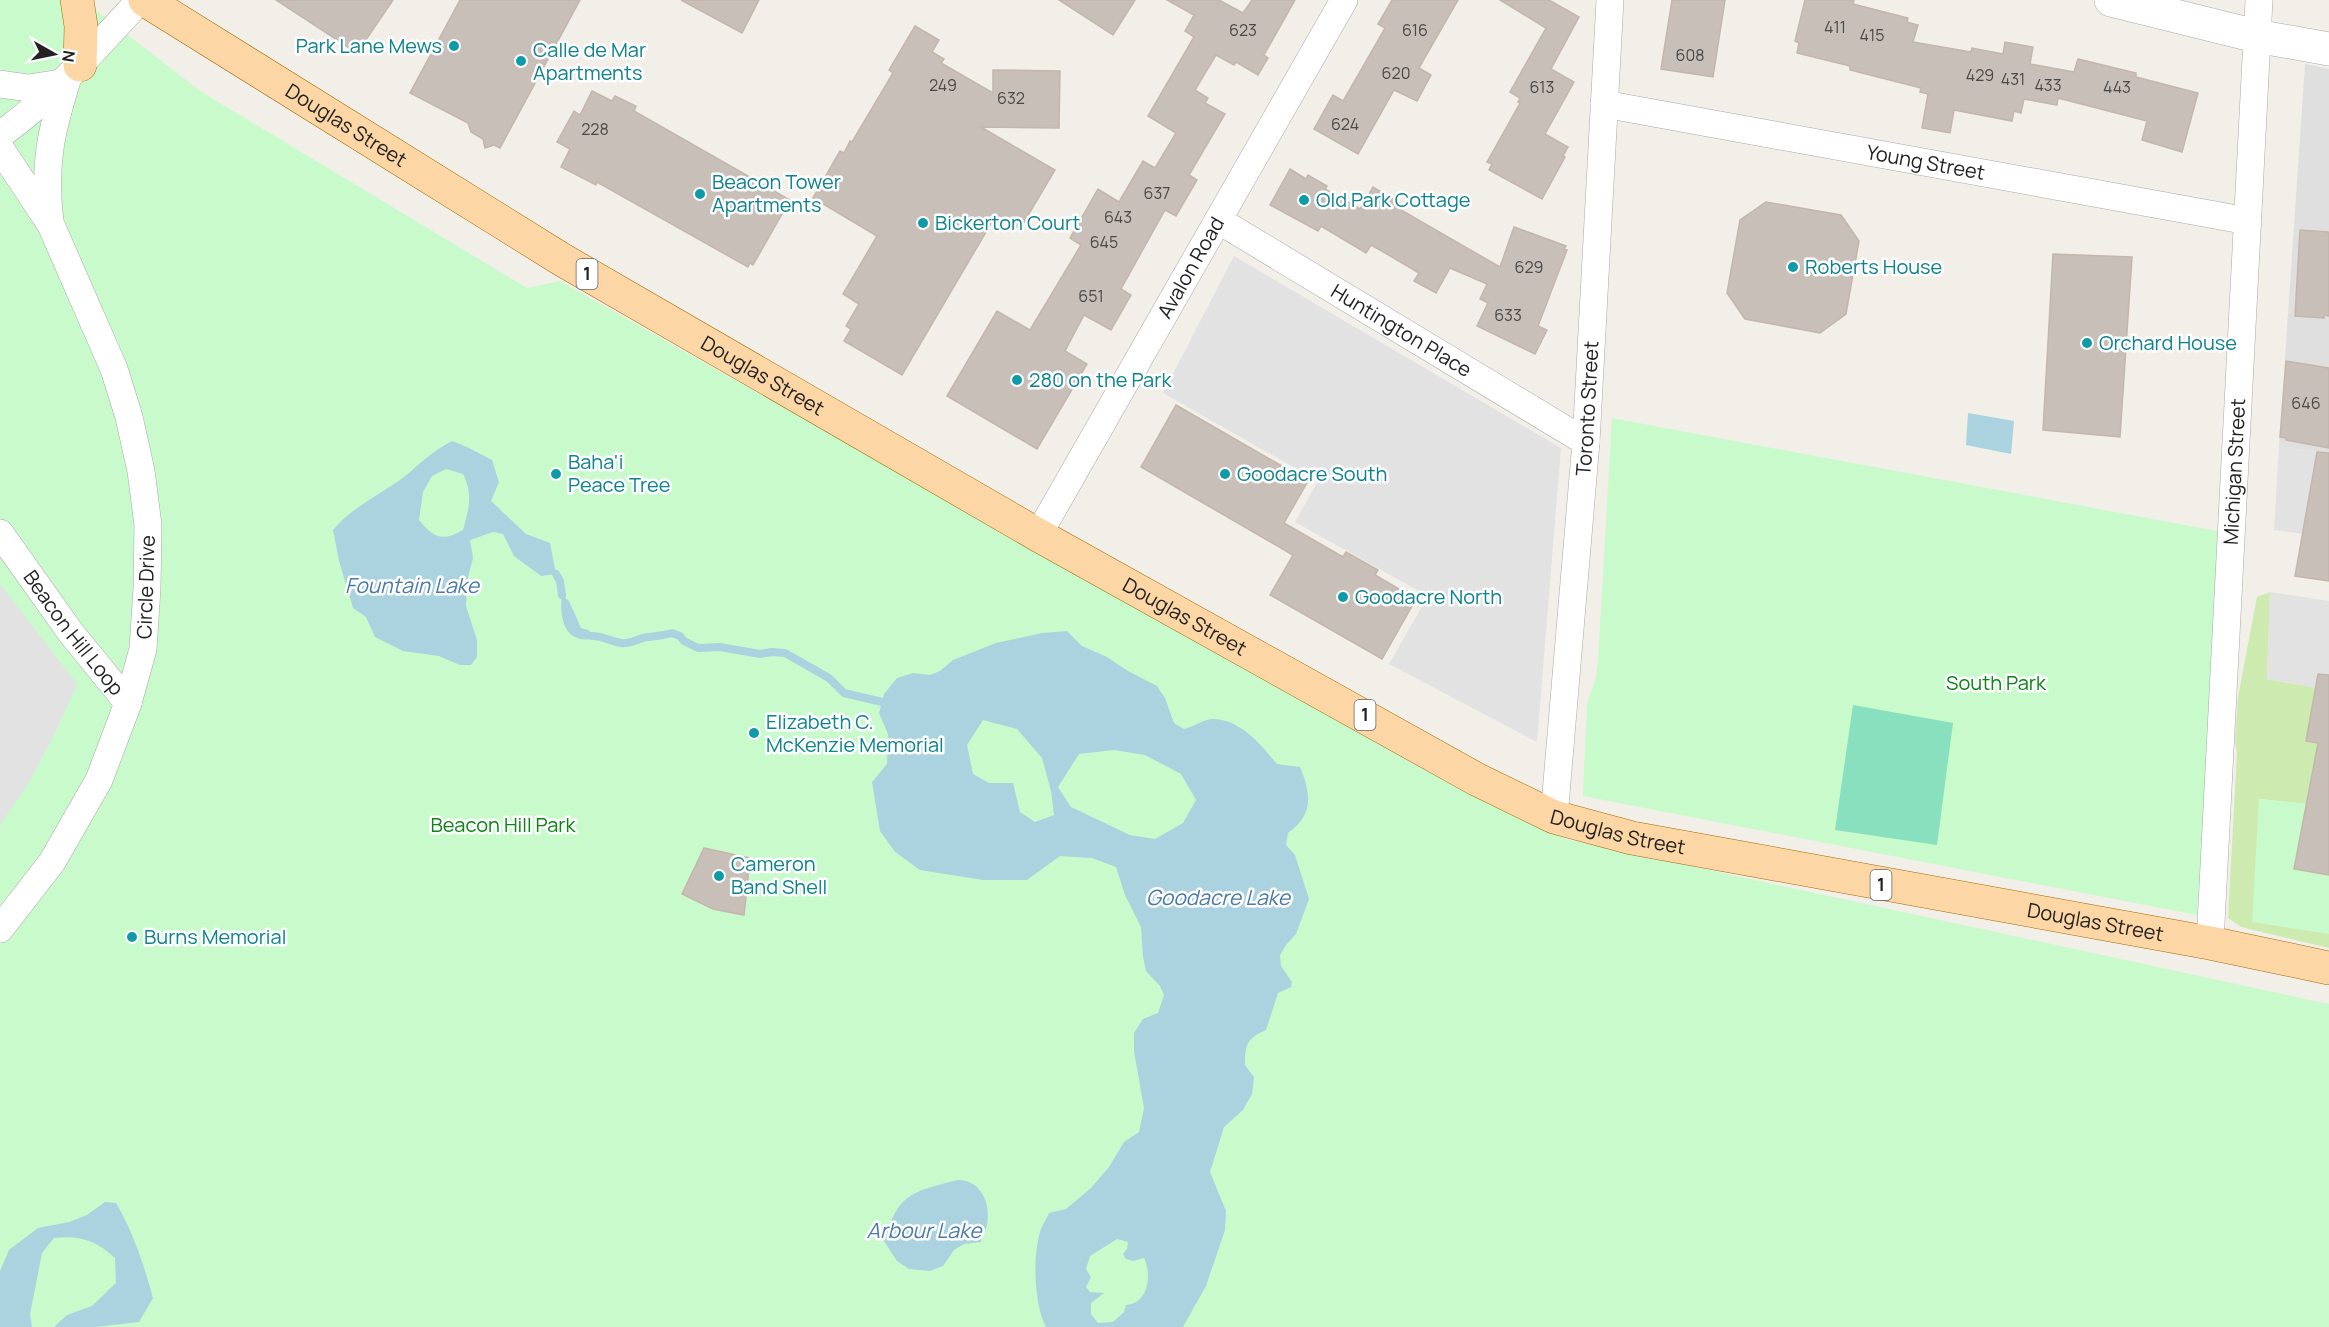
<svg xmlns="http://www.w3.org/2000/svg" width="2329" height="1327" font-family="Manrope,sans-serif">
  <rect width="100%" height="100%" fill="#f2efe9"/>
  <!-- residential -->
  <polygon fill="#e0dfdf" points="2305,64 2329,69 2329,454 2279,446"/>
  <!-- grass -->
  <polygon fill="#cdebb0" points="2270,592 2267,679 2329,690 2315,688 2306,741 2329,745 2329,769 2313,766 2307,804 2259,799 2329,934 2329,948 2241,927 2228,918 2237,753 2235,741 2238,697 2257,597"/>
  <!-- park -->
  <g fill="#c8facc">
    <polygon points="0,0 83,0 200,91 527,288 560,281 1426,771 1565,839 2329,1004 2329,1327 0,1327"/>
    <polygon points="1612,418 2222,532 2197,915 1583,796 1587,704 1596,677 1598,661"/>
    <polygon points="2259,799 2307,804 2295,868 2329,875 2329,934 2252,922"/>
  </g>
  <!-- pitch -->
  <polygon fill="#88e0be" points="1853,705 1953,723 1937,845 1835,830"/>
  <!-- parking -->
  <g fill="#e2e2e2">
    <polygon points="1234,256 1561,448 1537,742 1389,664 1428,596 1295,522 1318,481 1163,393"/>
    <polygon points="2279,446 2329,454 2304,534 2274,530"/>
    <polygon points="0,584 77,684 55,733 29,782 0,825"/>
    <polygon points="2270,592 2329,601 2329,690 2267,679"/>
  </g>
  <!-- water -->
  <g fill="#aad3df" fill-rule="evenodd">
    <polygon points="1968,413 2014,421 2011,454 1966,445"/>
    <path d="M452 441 467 447 492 460 499 482 491 501 526 534 550 543 556 574 541 576 514 556 503 534 493 532 470 540 473 558 467 581 466 606 477 640V657L471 665H460L439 656 403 651 375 637 366 617 353 608 339 561 333 530C351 508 381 494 404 477 421 463 431 452 452 441ZM446 469 463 474C473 494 469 509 463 530 442 542 434 538 419 520L423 492 432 476Z"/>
    <path d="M562 595 569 601 581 628 588 630 593 634 591 639C564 643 559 617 562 595Z"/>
    <path d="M1067 631 1082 646 1107 657 1128 671 1157 686 1165 698 1174 723 1184 729C1193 727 1203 720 1211 719 1240 718 1261 745 1277 764L1300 767C1311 794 1314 814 1288 833L1286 845 1295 855 1309 899 1296 934 1286 945 1280 955 1281 966 1292 982 1291 987 1278 993 1266 1030C1247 1038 1245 1045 1245 1065L1254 1077 1252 1094 1243 1110 1224 1127 1210 1172 1226 1211 1225 1230 1206 1286 1183 1327H1046C1034 1305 1032 1254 1041 1229 1043 1224 1047 1218 1049 1213L1066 1209 1091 1188 1109 1167 1124 1142 1139 1132 1144 1108 1134 1051V1033L1143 1019 1158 1013 1164 995 1160 986 1146 971 1143 957 1141 927 1125 895 1116 867 1092 858 1060 856 1027 880H983L920 870 895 852 880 831 872 782 887 764 888 734 879 713 884 694 897 678 913 673 930 675 940 671 953 660 996 643 1042 633ZM983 720 1017 729 1042 758 1051 791 1054 815 1035 822 1020 812 1013 783H989L973 774 967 745ZM1114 750 1145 755 1181 774 1196 800 1183 823 1155 839 1130 835 1071 807 1058 787 1079 754ZM1117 1239 1128 1242 1127 1249 1123 1254 1126 1259 1133 1261 1144 1258C1152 1274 1149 1303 1126 1305L1124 1312 1113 1322 1098 1323 1091 1314V1303L1104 1293 1090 1292 1086 1287 1091 1277 1086 1269 1090 1256Z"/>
    <path d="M958 1180C981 1180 991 1203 987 1225 986 1231 982 1235 981 1242L964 1244 954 1250 943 1266 930 1271 909 1269 897 1261 884 1241C899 1192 912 1192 958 1180Z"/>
    <path d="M105 1202 116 1203C134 1234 144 1265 153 1298L139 1322 96 1327H54L67 1315 92 1306 116 1283 115 1258C96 1240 79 1235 54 1238L42 1253 30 1314 32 1327H0V1271L9 1250 38 1228 69 1222 87 1215Z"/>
  </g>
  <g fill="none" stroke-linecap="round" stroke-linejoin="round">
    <!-- stream -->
    <g stroke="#aad3df" stroke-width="8">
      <polyline points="556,574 560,581 562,595"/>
      <path d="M592 636C603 636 610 641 621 643 631 645 639 637 649 637 660 636 662 636 672 633L680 636 684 641 698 648 720 647 760 654 772 652 785 653 829 678 844 693 882 702"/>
    </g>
  </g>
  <!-- building -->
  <g fill="#c7bfb8" stroke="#c4b6ab" stroke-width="1.5">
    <polygon points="276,0 393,0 357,53"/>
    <polygon points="460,0 580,0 500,148 494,145 485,148 483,139 471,132 468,123 410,93"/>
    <polygon points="681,0 759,0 742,33"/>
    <polygon points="1059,0 1135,0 1113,35"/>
    <polygon points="1167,0 1219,0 1243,13 1252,0 1295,0 1264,55 1268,58 1258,75 1236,62 1234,65 1216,55 1195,90 1208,98 1205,103 1225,114 1189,175 1197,180 1176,216 1165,210 1141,253 1121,289 1131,295 1111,330 1084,315 1065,351 1087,364 1037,449 947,396 997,311 1030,330 1081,245 1070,238 1098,189 1119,202 1143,161 1155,168 1176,133 1148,116 1194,37 1185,31 1194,15"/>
    <polygon points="1392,0 1458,0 1419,68 1431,75 1417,101 1394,90 1358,154 1314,129 1333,95 1343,101 1385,28 1378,24"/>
    <polygon points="1500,0 1549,0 1579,17 1551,69 1574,82 1545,134 1568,147 1563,156 1565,157 1542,199 1489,170 1492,164 1487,162 1520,103 1518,102 1520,98 1510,92 1546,28"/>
    <polygon points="1672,0 1725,0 1713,77 1661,69"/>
    <polygon points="1805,0 1854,0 1853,4 1908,18 1907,22 1918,25 1913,42 1971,52 1972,48 2003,54 2005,42 2033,47 2030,64 2074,72 2078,59 2136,73 2136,77 2198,93 2182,152 2142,140 2147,121 2058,98 2057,105 2024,99 2021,113 2014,111 2012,121 1954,110 1950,133 1922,128 1928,94 1920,92 1921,88 1850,70 1850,66 1797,53 1799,43 1795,41"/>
    <polygon points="915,26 939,40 932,52 944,59 941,63 993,93 993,70 1060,71 1059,128 981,127 1055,170 1020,229 996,215 902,375 844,341 851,329 846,326 859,304 843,294 877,236 813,198 840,151 844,153 850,141 852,142 893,73 889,70"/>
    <polygon points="592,91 612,101 615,96 636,106 634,111 790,200 753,265 750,263 748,267 597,182 596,185 561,167 570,149 557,142 574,111 580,115"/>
    <polygon points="1290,169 1306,179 1308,175 1327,186 1325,189 1360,209 1373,187 1403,205 1401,210 1500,267 1514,227 1566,246 1564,249 1567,250 1538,326 1547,330 1535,354 1477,326 1488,303 1480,299 1487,284 1450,268 1436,293 1414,281 1419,273 1380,250 1371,245 1366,253 1321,226 1318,231 1270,205"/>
    <polygon points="1766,202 1841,215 1859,241 1846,314 1820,333 1745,319 1727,293 1740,220"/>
    <polygon points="2300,230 2328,232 2329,234 2329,316 2324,315 2324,318 2295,316"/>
    <polygon points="2053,254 2132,257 2120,437 2043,430"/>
    <polygon points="2286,361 2329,368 2329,448 2286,440 2286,438 2280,437"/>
    <polygon points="1176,405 1308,481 1284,523 1343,557 1346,552 1378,570 1375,575 1416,599 1382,659 1270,595 1293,555 1141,467"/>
    <polygon points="2317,452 2329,453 2329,581 2295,576"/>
    <polygon points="2318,674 2329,675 2329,875 2294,869 2318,743 2306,741"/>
    <polygon points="704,848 750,858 744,915 713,909 682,894"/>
  </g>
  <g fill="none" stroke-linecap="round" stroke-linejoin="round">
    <defs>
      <g id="minor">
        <polyline points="0,84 29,88 61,83"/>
        <path id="s1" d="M1604 104 2248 221"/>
        <path d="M0 135C53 97 96 48 140 0"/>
        <polyline points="0,148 51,225 114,369 129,417 141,471 148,525 147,588 143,649 128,703 99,780 52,862 0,929"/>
        <path id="s2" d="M1218 220 1586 442"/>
        <path d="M50 222C43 164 51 131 68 77"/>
        <path id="s3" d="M0 533 71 633 128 703"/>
        <path id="s4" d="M1038 535 1344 0"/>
        <path id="s5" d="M1554 817 1586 442 1610 0"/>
        <path id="s6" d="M2210 943 2259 0"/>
      </g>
      <polyline id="tertiary" points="2111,0 2256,36 2329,49"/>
      <g id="primary">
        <polyline points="77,0 81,26 80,65"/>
        <path id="s7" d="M145 0 561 259 1038 535 1476 779 1554 817 1632 838 2210 943 2329 968"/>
      </g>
    </defs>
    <!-- minor casing -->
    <use href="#minor" stroke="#a9a9a9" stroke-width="28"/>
    <!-- tertiary casing -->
    <use href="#tertiary" stroke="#a9a9a9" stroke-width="34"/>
    <!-- primary casing -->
    <use href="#primary" stroke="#a06b00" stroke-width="34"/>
    <!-- minor -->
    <use href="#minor" stroke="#fff" stroke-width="27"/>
    <!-- tertiary -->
    <use href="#tertiary" stroke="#fff" stroke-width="33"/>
    <!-- primary -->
    <use href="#primary" stroke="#fcd6a4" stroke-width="33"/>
  </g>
  <!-- markers -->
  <g fill="#0f9aa8" stroke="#fff" stroke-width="2">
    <circle cx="454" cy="46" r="6"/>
    <circle cx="521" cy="61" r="6"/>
    <circle cx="700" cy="194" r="6"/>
    <circle cx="1304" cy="200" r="6"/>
    <circle cx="923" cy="223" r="6"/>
    <circle cx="1793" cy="267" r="6"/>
    <circle cx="2087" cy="343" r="6"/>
    <circle cx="1017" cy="380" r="6"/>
    <circle cx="556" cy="474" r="6"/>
    <circle cx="1225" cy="474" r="6"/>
    <circle cx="1343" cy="597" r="6"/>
    <circle cx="754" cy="733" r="6"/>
    <circle cx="719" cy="876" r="6"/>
    <circle cx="132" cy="937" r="6"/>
  </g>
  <g text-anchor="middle" stroke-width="5" stroke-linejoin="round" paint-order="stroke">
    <!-- number labels -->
    <g font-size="16" fill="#4b4948">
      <text x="1835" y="33">411</text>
      <text x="1243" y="36">623</text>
      <text x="1415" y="36">616</text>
      <text x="1872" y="41">415</text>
      <text x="1690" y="61">608</text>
      <text x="1396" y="79">620</text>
      <text x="1980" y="81">429</text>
      <text x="2013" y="85">431</text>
      <text x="943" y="91">249</text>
      <text x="2048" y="91">433</text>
      <text x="1542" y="93">613</text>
      <text x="2117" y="93">443</text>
      <text x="1011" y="104">632</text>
      <text x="1345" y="130">624</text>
      <text x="595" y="135">228</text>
      <text x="1157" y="199">637</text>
      <text x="1118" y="223">643</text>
      <text x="1104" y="248">645</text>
      <text x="1529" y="273">629</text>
      <text x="1091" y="302">651</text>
      <text x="1508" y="321">633</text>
      <text x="2306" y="409">646</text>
    </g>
    <!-- shield labels -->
    <g fill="#fff" stroke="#646464" stroke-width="1.5">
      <rect x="576.5" y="259" width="21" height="30" rx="4.5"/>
      <rect x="1354.5" y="700" width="21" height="30" rx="4.5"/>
      <rect x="1870.5" y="870" width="21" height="30" rx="4.5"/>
    </g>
    <g font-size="18" font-weight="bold" fill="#222">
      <text x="587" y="280">1</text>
      <text x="1365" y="721">1</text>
      <text x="1881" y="891">1</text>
    </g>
    <!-- culture labels -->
    <g font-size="20" fill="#0d838f" stroke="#fff" text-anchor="start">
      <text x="442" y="53" text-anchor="end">Park Lane Mews</text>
      <text x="533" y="57">Calle de Mar<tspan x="533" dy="23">Apartments</tspan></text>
      <text x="712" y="189">Beacon Tower<tspan x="712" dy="23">Apartments</tspan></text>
      <text x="1316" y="207">Old Park Cottage</text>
      <text x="935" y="230">Bickerton Court</text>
      <text x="1805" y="274">Roberts House</text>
      <text x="2099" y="350">Orchard House</text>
      <text x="1029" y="387">280 on the Park</text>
      <text x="568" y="469">Baha'i<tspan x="568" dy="23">Peace Tree</tspan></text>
      <text x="1237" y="481">Goodacre South</text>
      <text x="1355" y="604">Goodacre North</text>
      <text x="766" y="729">Elizabeth C.<tspan x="766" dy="23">McKenzie Memorial</tspan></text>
      <text x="731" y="871">Cameron<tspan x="731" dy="23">Band Shell</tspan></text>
      <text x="144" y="944">Burns Memorial</text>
    </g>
    <!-- street labels -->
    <g font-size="20" fill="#222" stroke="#fff">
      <text dy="7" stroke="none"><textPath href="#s7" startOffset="237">Douglas Street</textPath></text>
      <text dy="7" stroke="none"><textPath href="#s1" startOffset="327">Young Street</textPath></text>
      <text dy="7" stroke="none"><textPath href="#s4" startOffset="308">Avalon Road</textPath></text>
      <text dy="7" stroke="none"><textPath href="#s2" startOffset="214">Huntington Place</textPath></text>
      <text dy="7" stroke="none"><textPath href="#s7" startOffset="723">Douglas Street</textPath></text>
      <text dy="7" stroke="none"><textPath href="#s5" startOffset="410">Toronto Street</textPath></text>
      <text dy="7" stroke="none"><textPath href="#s6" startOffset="472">Michigan Street</textPath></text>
      <text transform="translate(146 587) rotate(-88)" y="7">Circle Drive</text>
      <text dy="7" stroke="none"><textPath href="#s7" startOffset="1209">Douglas Street</textPath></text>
      <text dy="7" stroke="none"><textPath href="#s3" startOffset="124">Beacon Hill Loop</textPath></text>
      <text dy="7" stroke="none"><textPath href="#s7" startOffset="1695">Douglas Street</textPath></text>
      <text dy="7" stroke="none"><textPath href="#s7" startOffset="2181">Douglas Street</textPath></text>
    </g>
    <!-- park labels -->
    <g font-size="20" fill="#0c8416" stroke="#fff">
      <text x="1996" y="690">South Park</text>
      <text x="503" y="832">Beacon Hill Park</text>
    </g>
    <!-- water labels -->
    <g font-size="21" font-style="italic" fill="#4a7aab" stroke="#fff">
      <text x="412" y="593">Fountain Lake</text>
      <text x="1218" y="905">Goodacre Lake</text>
      <text x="924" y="1238">Arbour Lake</text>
    </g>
  </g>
  <!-- north arrow -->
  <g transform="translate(54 54) rotate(99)" stroke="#ffffff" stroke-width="4.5" paint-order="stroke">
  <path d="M0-4.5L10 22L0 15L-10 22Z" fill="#222222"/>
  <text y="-9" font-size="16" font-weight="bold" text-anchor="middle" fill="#222222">N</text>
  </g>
</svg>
